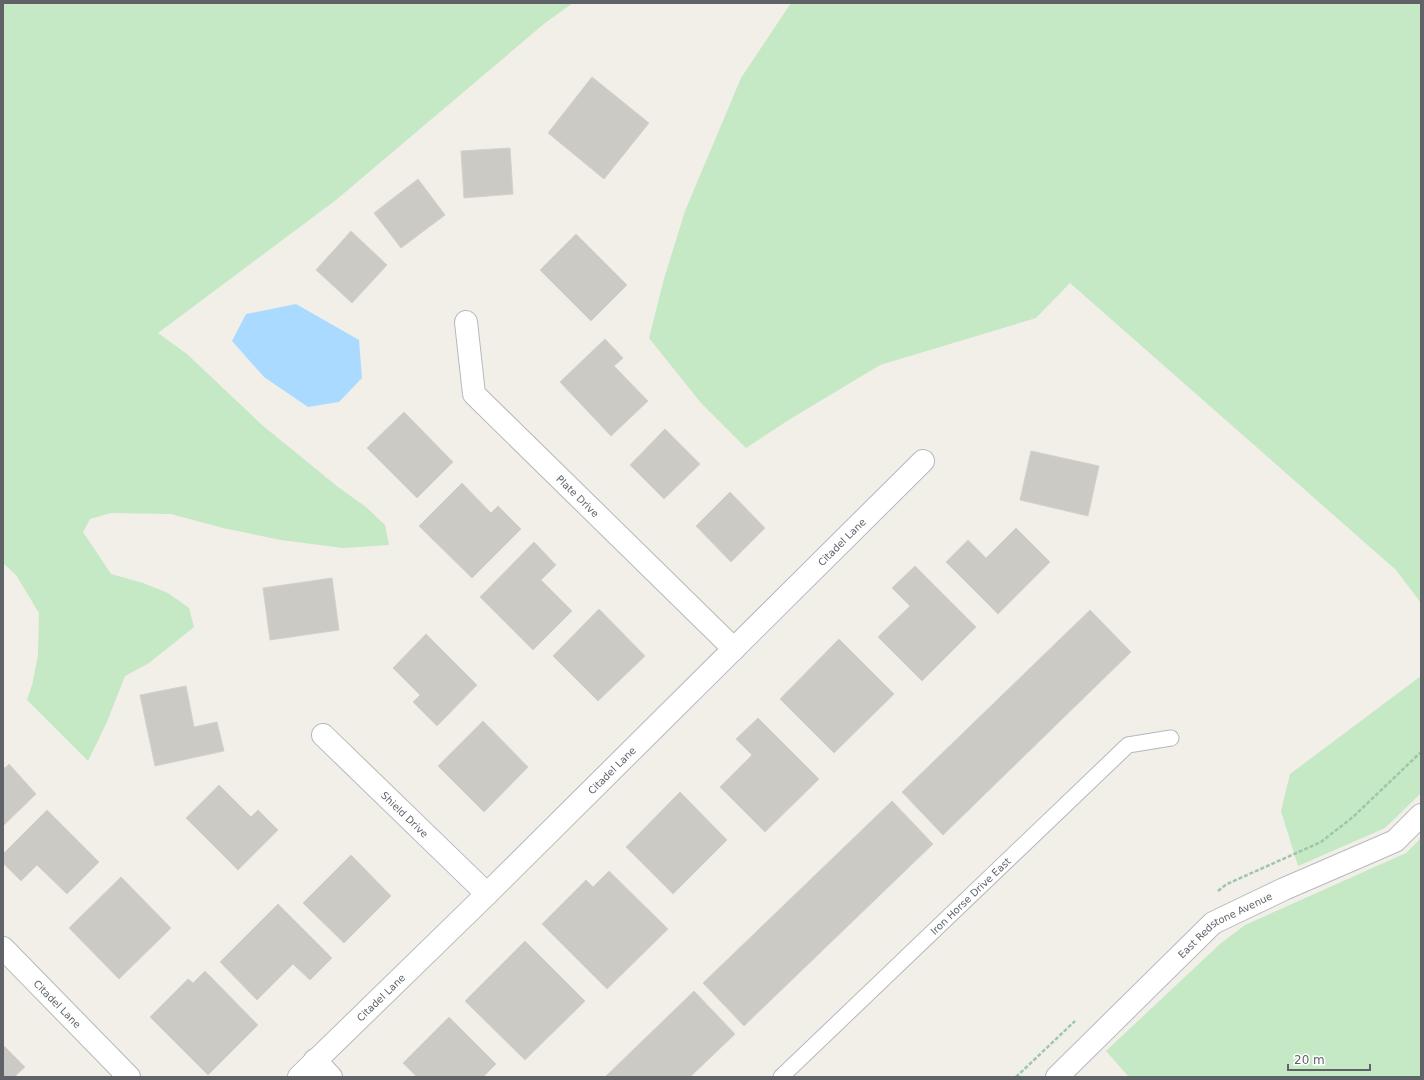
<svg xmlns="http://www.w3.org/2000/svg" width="1424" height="1080" font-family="'DejaVu Sans',sans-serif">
  <rect width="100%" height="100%" fill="#f1efe8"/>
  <!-- green -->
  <g fill="#c5e8c5">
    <polygon points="3,3 573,3 545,23 336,200 158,333 187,354 262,425 338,487 366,507 385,525 389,545 343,548 281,540 223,528 171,514 111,513 90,519 83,532 111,574 143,583 168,593 189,608 194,627 149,663 125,676 106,724 88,761 27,700 32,685 38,655 39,613 16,575 3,563"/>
    <polygon points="791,3 1421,3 1421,603 1396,570 1070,283 1036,318 880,365 787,421 746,448 701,403 649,338 664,279 685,211 741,78"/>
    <polygon points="1421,676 1421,793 1385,828 1298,866 1281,811 1290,774"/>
    <polygon points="1421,838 1421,1077 1129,1077 1106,1051 1220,944 1245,925 1406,853"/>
  </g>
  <!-- water -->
  <polygon fill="#aadaff" points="296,304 359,340 362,378 339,402 308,407 264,377 232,341 246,314"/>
  <!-- building -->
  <g fill="#cccac5" stroke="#d6d1c6">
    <polygon points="592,77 649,123 604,179 548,133"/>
    <polygon points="510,148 513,194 464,198 461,151"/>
    <polygon points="418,179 445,215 401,248 374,213"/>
    <polygon points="351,231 387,265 352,303 316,270"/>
    <polygon points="576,234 627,285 591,321 540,270"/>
    <polygon points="605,339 623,358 614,366 648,401 611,436 560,382"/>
    <polygon points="404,412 453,462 417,498 367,448"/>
    <polygon points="665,429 700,464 664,499 630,465"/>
    <polygon points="1031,451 1099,466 1088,516 1020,500"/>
    <polygon points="462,483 491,513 498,506 521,529 472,578 419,526"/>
    <polygon points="730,492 765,528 731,562 696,526"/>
    <polygon points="1016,528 1050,562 998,614 946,562 968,540 986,558"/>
    <polygon points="534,542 556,565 541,580 572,611 533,650 480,597"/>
    <polygon points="915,566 976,627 922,681 878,637 910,606 892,588"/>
    <polygon points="332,578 339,630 270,640 263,588"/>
    <polygon points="599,609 645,656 598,701 553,656"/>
    <polygon points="1090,610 1131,652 943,835 902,792"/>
    <polygon points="426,634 477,685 437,726 413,702 420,695 393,668"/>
    <polygon points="839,639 894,694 834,753 780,699"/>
    <polygon points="186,686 194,727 217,722 224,751 155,766 140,695"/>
    <polygon points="758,718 819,779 765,832 720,787 752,755 736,739"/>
    <polygon points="483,721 528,767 484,812 438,766"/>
    <polygon points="9,764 36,794 3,826 3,767 5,768"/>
    <polygon points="219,785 251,817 258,810 278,830 238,870 186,818"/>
    <polygon points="680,792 727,840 673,894 626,847"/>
    <polygon points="892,801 933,844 744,1026 703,983"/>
    <polygon points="47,810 99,862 67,894 37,865 21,881 3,863 3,854"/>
    <polygon points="351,855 391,896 344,943 303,903"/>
    <polygon points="609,871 668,929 607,989 542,924 586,880 593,887"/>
    <polygon points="121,877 171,928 119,979 69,928"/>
    <polygon points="278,904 332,958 310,980 293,964 257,1000 220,962"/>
    <polygon points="525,941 585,1001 525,1060 465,1001"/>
    <polygon points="205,971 258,1025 208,1075 150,1017 188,979 193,983"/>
    <polygon points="694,991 735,1034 690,1077 605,1077"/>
    <polygon points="449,1017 496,1064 483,1077 417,1077 403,1063"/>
    <polygon points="3,1045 25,1067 14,1077 3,1077"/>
  </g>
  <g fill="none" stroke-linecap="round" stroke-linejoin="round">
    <defs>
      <g id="lane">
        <path id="s1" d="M781 1077 1128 745 1171 738"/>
      </g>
      <g id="street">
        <path id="s2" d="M466 322 474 394 734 649"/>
        <path id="s3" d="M323 735 487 894"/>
        <path id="s4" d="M3 948 129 1077"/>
        <polyline points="315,1060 331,1077"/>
        <path id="s5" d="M299 1077 487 894 923 461"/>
      </g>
      <g id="secondary">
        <path id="s6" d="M1057 1077 1213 923 1284 889 1395 841 1421 815"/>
      </g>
    </defs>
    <!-- lane casing -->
    <use href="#lane" stroke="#b5b8bc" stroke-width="17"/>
    <!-- street casing -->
    <use href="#street" stroke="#b5b8bc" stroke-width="24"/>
    <!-- secondary casing -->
    <use href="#secondary" stroke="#b6babf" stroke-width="24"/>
    <!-- path -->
    <g stroke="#9cc7a9" stroke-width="2.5" stroke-dasharray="4 2" stroke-linecap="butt">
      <polyline points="1218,891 1227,884 1321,842 1353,817 1421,752"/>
      <polyline points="1016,1077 1075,1021"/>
    </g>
    <!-- lane -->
    <use href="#lane" stroke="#fff" stroke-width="15"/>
    <!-- street -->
    <use href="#street" stroke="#fff" stroke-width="22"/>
    <!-- secondary -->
    <use href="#secondary" stroke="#fff" stroke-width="22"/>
  </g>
  <g text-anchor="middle" stroke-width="3.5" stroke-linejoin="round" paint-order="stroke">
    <!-- street labels -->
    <g font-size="10" fill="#5f6368" stroke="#fff">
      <text dy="4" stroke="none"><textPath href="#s2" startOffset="218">Plate Drive</textPath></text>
      <text dy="4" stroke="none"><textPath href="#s5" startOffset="762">Citadel Lane</textPath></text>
      <text dy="4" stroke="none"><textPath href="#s5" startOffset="438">Citadel Lane</textPath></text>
      <text dy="4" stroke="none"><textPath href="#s3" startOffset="114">Shield Drive</textPath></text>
      <text dy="4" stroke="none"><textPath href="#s1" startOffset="262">Iron Horse Drive East</textPath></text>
      <text dy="4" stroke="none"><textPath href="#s6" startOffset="228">East Redstone Avenue</textPath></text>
      <text dy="4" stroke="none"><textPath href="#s5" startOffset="114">Citadel Lane</textPath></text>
      <text dy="4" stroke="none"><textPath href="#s4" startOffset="78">Citadel Lane</textPath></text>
    </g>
  </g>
  <!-- border -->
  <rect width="1424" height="1080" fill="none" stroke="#5f6368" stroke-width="8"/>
  <!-- scale -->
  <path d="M1288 1064v6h82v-6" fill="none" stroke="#5f6368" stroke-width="2"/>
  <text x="1294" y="1064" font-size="12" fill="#5f6368" stroke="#ffffff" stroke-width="3" paint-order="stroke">20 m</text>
</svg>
